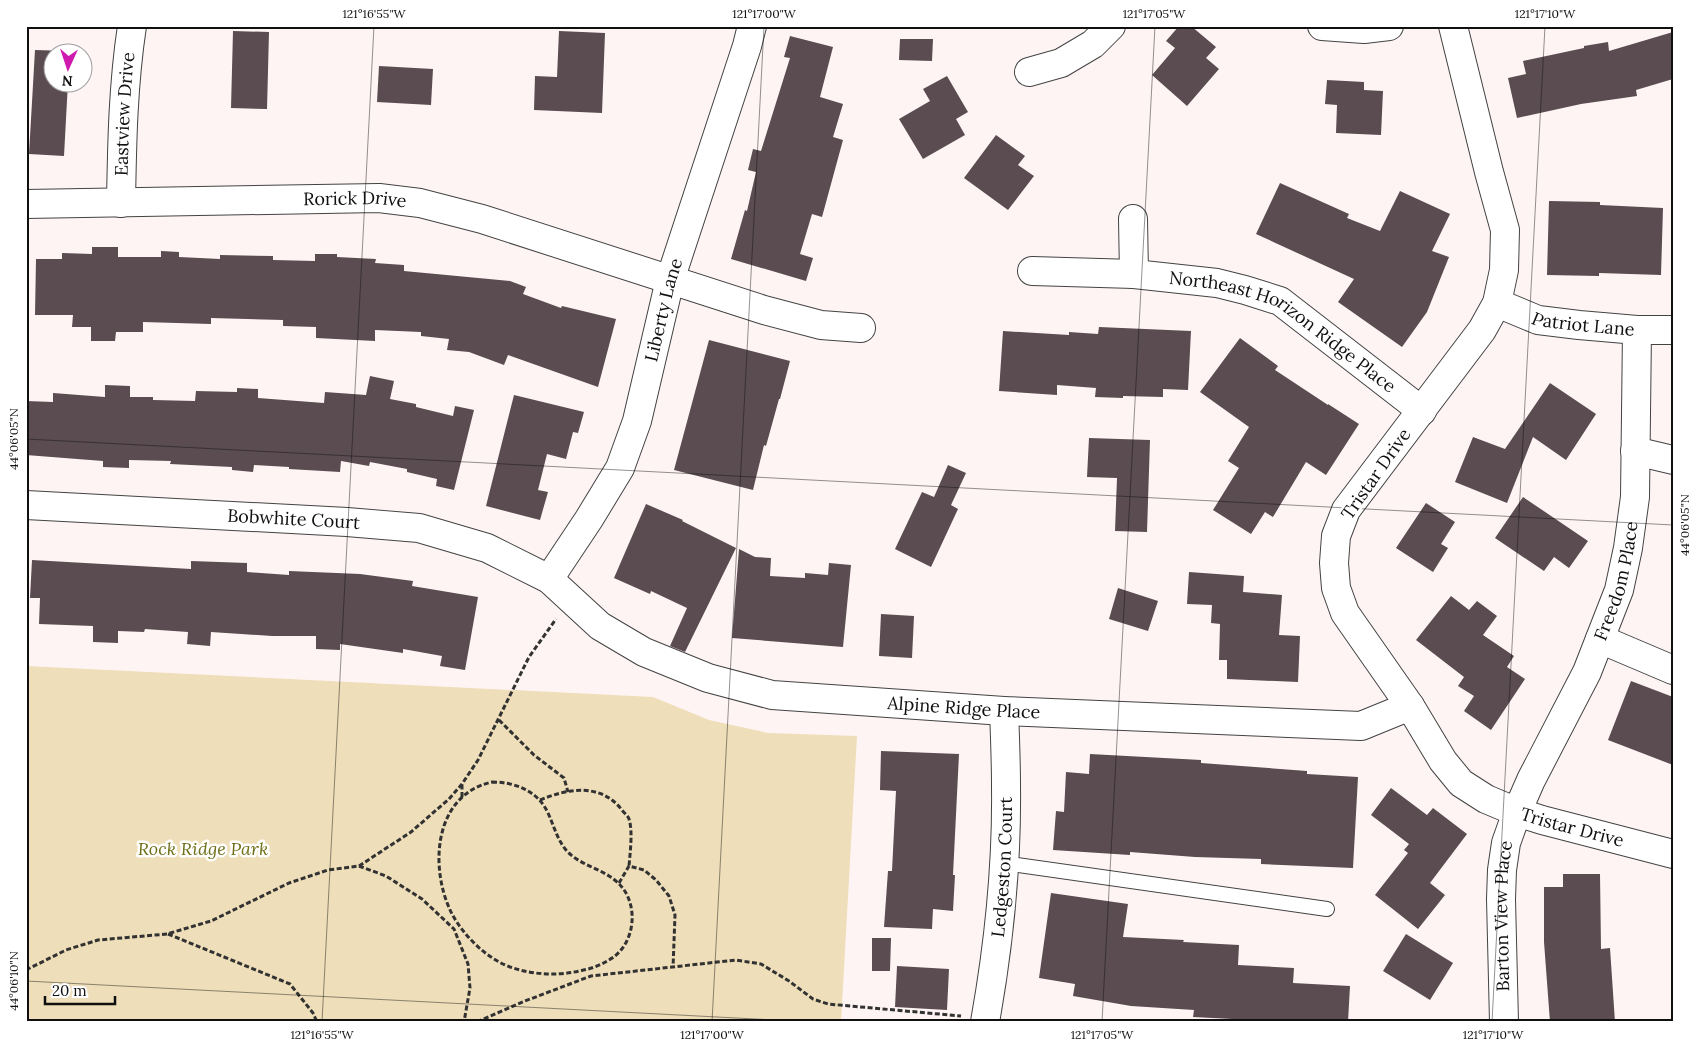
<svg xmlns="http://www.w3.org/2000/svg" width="1699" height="1048" font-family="Lora,serif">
  <rect width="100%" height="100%" fill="#fff4f4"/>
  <!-- green -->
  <polygon fill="#eedeb9" points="26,666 653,697 709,720 768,733 857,736 841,1022 26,1022"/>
  <!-- building -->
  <g fill="#5a4c51">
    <polygon points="1179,26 1191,26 1216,47 1206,58 1219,69 1187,106 1152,75 1175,48 1166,41"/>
    <polygon points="233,31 269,32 267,109 231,108"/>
    <polygon points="559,31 605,33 602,113 534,110 535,76 557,77"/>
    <polygon points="1673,32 1673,79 1636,90 1637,96 1581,104 1517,118 1508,78 1526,74 1523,61 1584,48 1584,46 1608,42 1609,51"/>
    <polygon points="790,36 833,47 820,97 843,104 833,137 843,140 822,217 812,214 800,254 813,258 806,281 731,259 745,210 747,211 756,172 748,170 753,149 761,151 790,58 784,57"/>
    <polygon points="900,39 933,39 932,61 899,60"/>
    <polygon points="35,50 69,51 52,52 52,82 68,82 64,156 29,154"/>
    <polygon points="379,66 433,69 431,105 377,102"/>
    <polygon points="947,76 968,112 956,119 965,135 923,159 899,119 930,101 923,89"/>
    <polygon points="1327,80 1364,82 1364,90 1383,91 1381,135 1336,133 1337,105 1325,104"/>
    <polygon points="996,135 1025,156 1018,165 1034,176 1008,210 964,178"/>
    <polygon points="1280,183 1349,214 1347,218 1380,231 1400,191 1450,214 1432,251 1449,257 1427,312 1402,347 1338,302 1354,279 1256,234"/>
    <polygon points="1549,201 1600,202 1600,205 1663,208 1661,275 1599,273 1599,276 1547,275"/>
    <polygon points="92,247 118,247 118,257 161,257 161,251 179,252 179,257 220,259 220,255 273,256 273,260 315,261 315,254 337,254 337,257 376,259 375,263 404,265 404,271 510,281 526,287 523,294 561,308 562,306 616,319 598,387 508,355 504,365 469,352 447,350 449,339 421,336 421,332 375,330 375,341 316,338 316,327 283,326 283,320 211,318 211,324 143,322 143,332 116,332 115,341 91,341 91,327 72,327 73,315 35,315 36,259 62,259 62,253 92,254"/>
    <polygon points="1099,327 1191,331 1188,390 1163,389 1163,397 1123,396 1123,398 1095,397 1096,388 1057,385 1057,395 999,391 1003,331 1069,335 1069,332 1098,334"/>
    <polygon points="1240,338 1278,366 1275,370 1328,405 1328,404 1359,424 1326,475 1306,462 1273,517 1265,512 1251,534 1213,510 1239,468 1228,461 1249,427 1200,392"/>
    <polygon points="709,340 790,361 780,399 779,399 766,446 764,445 753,490 674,470"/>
    <polygon points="370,376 394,381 390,399 416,404 416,407 453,416 455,406 474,410 454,490 436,486 437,479 407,472 407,469 370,462 369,466 341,461 340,472 289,469 289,467 254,465 253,472 232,470 232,467 170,464 171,461 129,460 129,468 103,467 103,461 26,455 26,401 53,402 53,393 105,397 105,385 130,386 130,397 153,397 153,400 195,401 196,391 237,392 237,388 258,389 258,398 324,403 325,392 366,395"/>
    <polygon points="1550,383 1596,414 1566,460 1533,437 1507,503 1455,482 1473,437 1505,449"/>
    <polygon points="514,395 584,412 578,433 573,432 566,459 547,454 538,490 548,492 540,520 486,506"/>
    <polygon points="1089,438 1150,440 1147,532 1115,531 1117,478 1087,477"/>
    <polygon points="948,465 966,473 951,505 958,509 931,567 895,549 922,492 934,497"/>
    <polygon points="1523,497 1588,541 1569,568 1554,557 1544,571 1495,538"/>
    <polygon points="1426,503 1455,522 1441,544 1448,548 1433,572 1396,548"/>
    <polygon points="646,504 683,520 682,521 736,548 685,652 670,646 687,608 651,591 650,594 614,578"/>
    <polygon points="739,549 755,557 771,558 770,576 805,578 805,573 828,575 829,563 851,565 843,647 732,638"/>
    <polygon points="32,560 191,569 191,561 247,563 247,572 289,575 289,571 360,574 413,581 412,586 478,597 465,670 440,666 442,656 403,649 403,653 340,644 340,650 316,649 316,636 272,636 211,632 210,646 187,644 188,632 145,629 144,632 118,631 118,643 93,642 93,626 39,624 40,598 30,598"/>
    <polygon points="1189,572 1244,576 1243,592 1282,595 1279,635 1300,636 1298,682 1227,679 1227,660 1219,660 1220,624 1211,623 1212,605 1187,604"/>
    <polygon points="1118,588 1158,601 1148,631 1109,619"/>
    <polygon points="1451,596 1469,610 1477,601 1497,616 1483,635 1514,656 1507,667 1525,679 1491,730 1464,711 1474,696 1458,686 1464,677 1416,640"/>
    <polygon points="881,614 914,616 912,658 879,656"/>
    <polygon points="1631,681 1673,697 1673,765 1608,740"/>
    <polygon points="881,751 959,754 953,875 955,875 953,911 933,909 932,929 884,927 888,871 892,871 896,791 880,790"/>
    <polygon points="1090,754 1201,760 1201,763 1307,771 1307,774 1358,777 1353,868 1261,864 1261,859 1195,857 1130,852 1130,855 1053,850 1056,811 1064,812 1066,772 1089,774"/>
    <polygon points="1391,788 1427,815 1433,808 1467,834 1430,883 1445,895 1418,929 1375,895 1408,853 1404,850 1409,844 1371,815"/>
    <polygon points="1563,874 1600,874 1601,949 1610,948 1615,1022 1550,1022 1544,942 1544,887 1563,887"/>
    <polygon points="1051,893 1128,904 1123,937 1184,940 1183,942 1239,945 1238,965 1294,968 1293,983 1350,986 1348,1022 1252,1022 1252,1020 1193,1017 1194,1010 1131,1006 1073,996 1075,984 1039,978"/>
    <polygon points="1406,934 1453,963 1430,1000 1383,971"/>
    <polygon points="872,938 891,938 890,971 872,971"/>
    <polygon points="897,966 949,969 947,1010 895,1007"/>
  </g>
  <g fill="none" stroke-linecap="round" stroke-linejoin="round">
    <defs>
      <polyline id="service" points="1004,863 1327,909"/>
      <g id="minor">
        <polyline points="1322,26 1364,29 1389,26"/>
        <path id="s1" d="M1453 26 1489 172 1505 230 1504 270 1497 303 1482 330 1346 510 1336 536 1334 563 1336 588 1345 613 1410 706 1443 761 1461 783 1486 799 1517 812 1542 820 1673 854"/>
        <polyline points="1029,72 1061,63 1093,44 1111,26"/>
        <path id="s2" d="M121 203C122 143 123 85 132 26"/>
        <path id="s3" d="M26 204 379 198 420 203 482 219 764 310 821 325 861 328"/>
        <polyline points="1133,219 1134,274"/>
        <path id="s4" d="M1032 271 1134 274 1217 283 1245 290 1280 301 1422 411"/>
        <path id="s5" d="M1497 303 1538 320 1579 325 1637 330H1673"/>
        <polyline points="1635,451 1673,460"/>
        <path id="s6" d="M26 505 347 522 419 528 487 548 549 579 600 626 644 652 708 678 772 695 1004 711 1361 726 1410 706"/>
        <path id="s7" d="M549 579 589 519 620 468 637 421 670 280 747 46 752 26"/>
        <polyline points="1600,639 1673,670"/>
        <path id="s8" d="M985 1022C999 944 1007 865 1006 787 1006 761 1005 736 1004 711"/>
        <path id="s9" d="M1504 1022 1501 899 1502 870 1506 843 1517 812 1531 780 1587 672 1619 590 1628 548 1635 497 1637 330"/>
      </g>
    </defs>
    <!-- service casing -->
    <use href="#service" stroke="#434343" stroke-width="16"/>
    <!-- minor casing -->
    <use href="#minor" stroke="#434343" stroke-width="30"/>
    <!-- path -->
    <g stroke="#323232" stroke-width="3" stroke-dasharray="5 2.5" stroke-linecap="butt">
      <polyline points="499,720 534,755 564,778 568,792"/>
      <path d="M492 782C515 782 538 791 548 813 554 826 557 839 566 850 580 866 602 868 617 882 638 900 637 938 615 956 608 961 597 967 588 969 562 976 536 976 510 967 486 958 464 936 452 914 429 869 433 795 492 782Z"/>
      <polyline points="462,797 462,784"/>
      <path d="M540 800C569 788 601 783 622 810 624 813 628 816 629 819 633 831 630 854 629 866"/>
      <polyline points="359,866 386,876 422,899 454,929 468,964 470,988 464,1022"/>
      <polyline points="619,883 629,866 644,870 656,880 669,896 675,915 673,968"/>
      <polyline points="168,934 290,984 313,1013 317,1022"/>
      <polyline points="26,970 66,950 98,940 167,934 211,921 289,883 328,870 359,866 411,832 449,799 462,784 478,760 529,657 556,619"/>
      <polyline points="477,1022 525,1001 591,976 736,960 761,964 789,981 813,999 828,1004 961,1016"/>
    </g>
    <!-- service -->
    <use href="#service" stroke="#fff" stroke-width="14"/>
    <!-- minor -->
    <use href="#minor" stroke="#fff" stroke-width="28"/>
  </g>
  <!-- ticks -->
  <path fill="none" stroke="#101010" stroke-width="1" stroke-opacity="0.45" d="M26 439 1673 525M26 981 813 1022M322 1022 374 26M712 1022 764 26M1102 1022 1155 26M1492 1022 1545 26"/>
  <g text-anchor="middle" stroke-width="5" stroke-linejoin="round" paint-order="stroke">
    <!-- street labels -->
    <g font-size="18" fill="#101010" stroke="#fff">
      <text dy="6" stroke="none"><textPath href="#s2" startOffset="89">Eastview Drive</textPath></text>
      <text dy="6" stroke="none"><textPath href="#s3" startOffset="329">Rorick Drive</textPath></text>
      <text dy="6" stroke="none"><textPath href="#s7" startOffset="296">Liberty Lane</textPath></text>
      <text dy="6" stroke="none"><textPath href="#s5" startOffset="90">Patriot Lane</textPath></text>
      <text dy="6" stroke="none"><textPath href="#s4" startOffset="266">Northeast Horizon Ridge Place</textPath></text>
      <text transform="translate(1376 474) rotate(-55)" y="6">Tristar Drive</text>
      <text dy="6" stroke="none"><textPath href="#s6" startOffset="268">Bobwhite Court</textPath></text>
      <text dy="6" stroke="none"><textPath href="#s9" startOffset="465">Freedom Place</textPath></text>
      <text dy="6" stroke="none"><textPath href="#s6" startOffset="982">Alpine Ridge Place</textPath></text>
      <text dy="6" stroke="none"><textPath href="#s1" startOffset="974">Tristar Drive</textPath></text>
      <text dy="6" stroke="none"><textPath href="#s8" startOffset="156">Ledgeston Court</textPath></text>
      <text dy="6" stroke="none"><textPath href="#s9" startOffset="106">Barton View Place</textPath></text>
    </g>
    <!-- park labels -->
    <g font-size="18" font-style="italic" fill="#6f7019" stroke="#fff">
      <text x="203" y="855">Rock Ridge Park</text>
    </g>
  </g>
  <!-- border -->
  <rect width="1699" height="1048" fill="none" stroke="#ffffff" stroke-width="55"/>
  <!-- north arrow -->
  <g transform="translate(68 68) rotate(183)"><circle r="24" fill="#ffffff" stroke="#9f9f9f"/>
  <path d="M0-4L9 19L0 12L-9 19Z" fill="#cf1ab0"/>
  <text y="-8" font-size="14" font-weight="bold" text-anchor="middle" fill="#101010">N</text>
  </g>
  <!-- scale -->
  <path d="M45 996v8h70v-8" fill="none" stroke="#101010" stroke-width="2.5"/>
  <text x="52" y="996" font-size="15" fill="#101010" stroke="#ffffff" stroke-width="4" paint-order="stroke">20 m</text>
  <rect x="28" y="28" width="1644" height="992" fill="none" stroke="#101010" stroke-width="2"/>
  <g font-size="12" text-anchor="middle" fill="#101010">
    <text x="374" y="18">121°16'55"W</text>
    <text x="764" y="18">121°17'00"W</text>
    <text x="1154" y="18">121°17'05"W</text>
    <text x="1545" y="18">121°17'10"W</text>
    <text transform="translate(14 439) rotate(-90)" y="4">44°06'05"N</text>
    <text transform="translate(1685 525) rotate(-90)" y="4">44°06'05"N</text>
    <text transform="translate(14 981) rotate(-90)" y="4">44°06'10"N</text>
    <text x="322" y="1039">121°16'55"W</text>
    <text x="712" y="1039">121°17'00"W</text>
    <text x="1102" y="1039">121°17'05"W</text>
    <text x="1493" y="1039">121°17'10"W</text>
  </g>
</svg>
